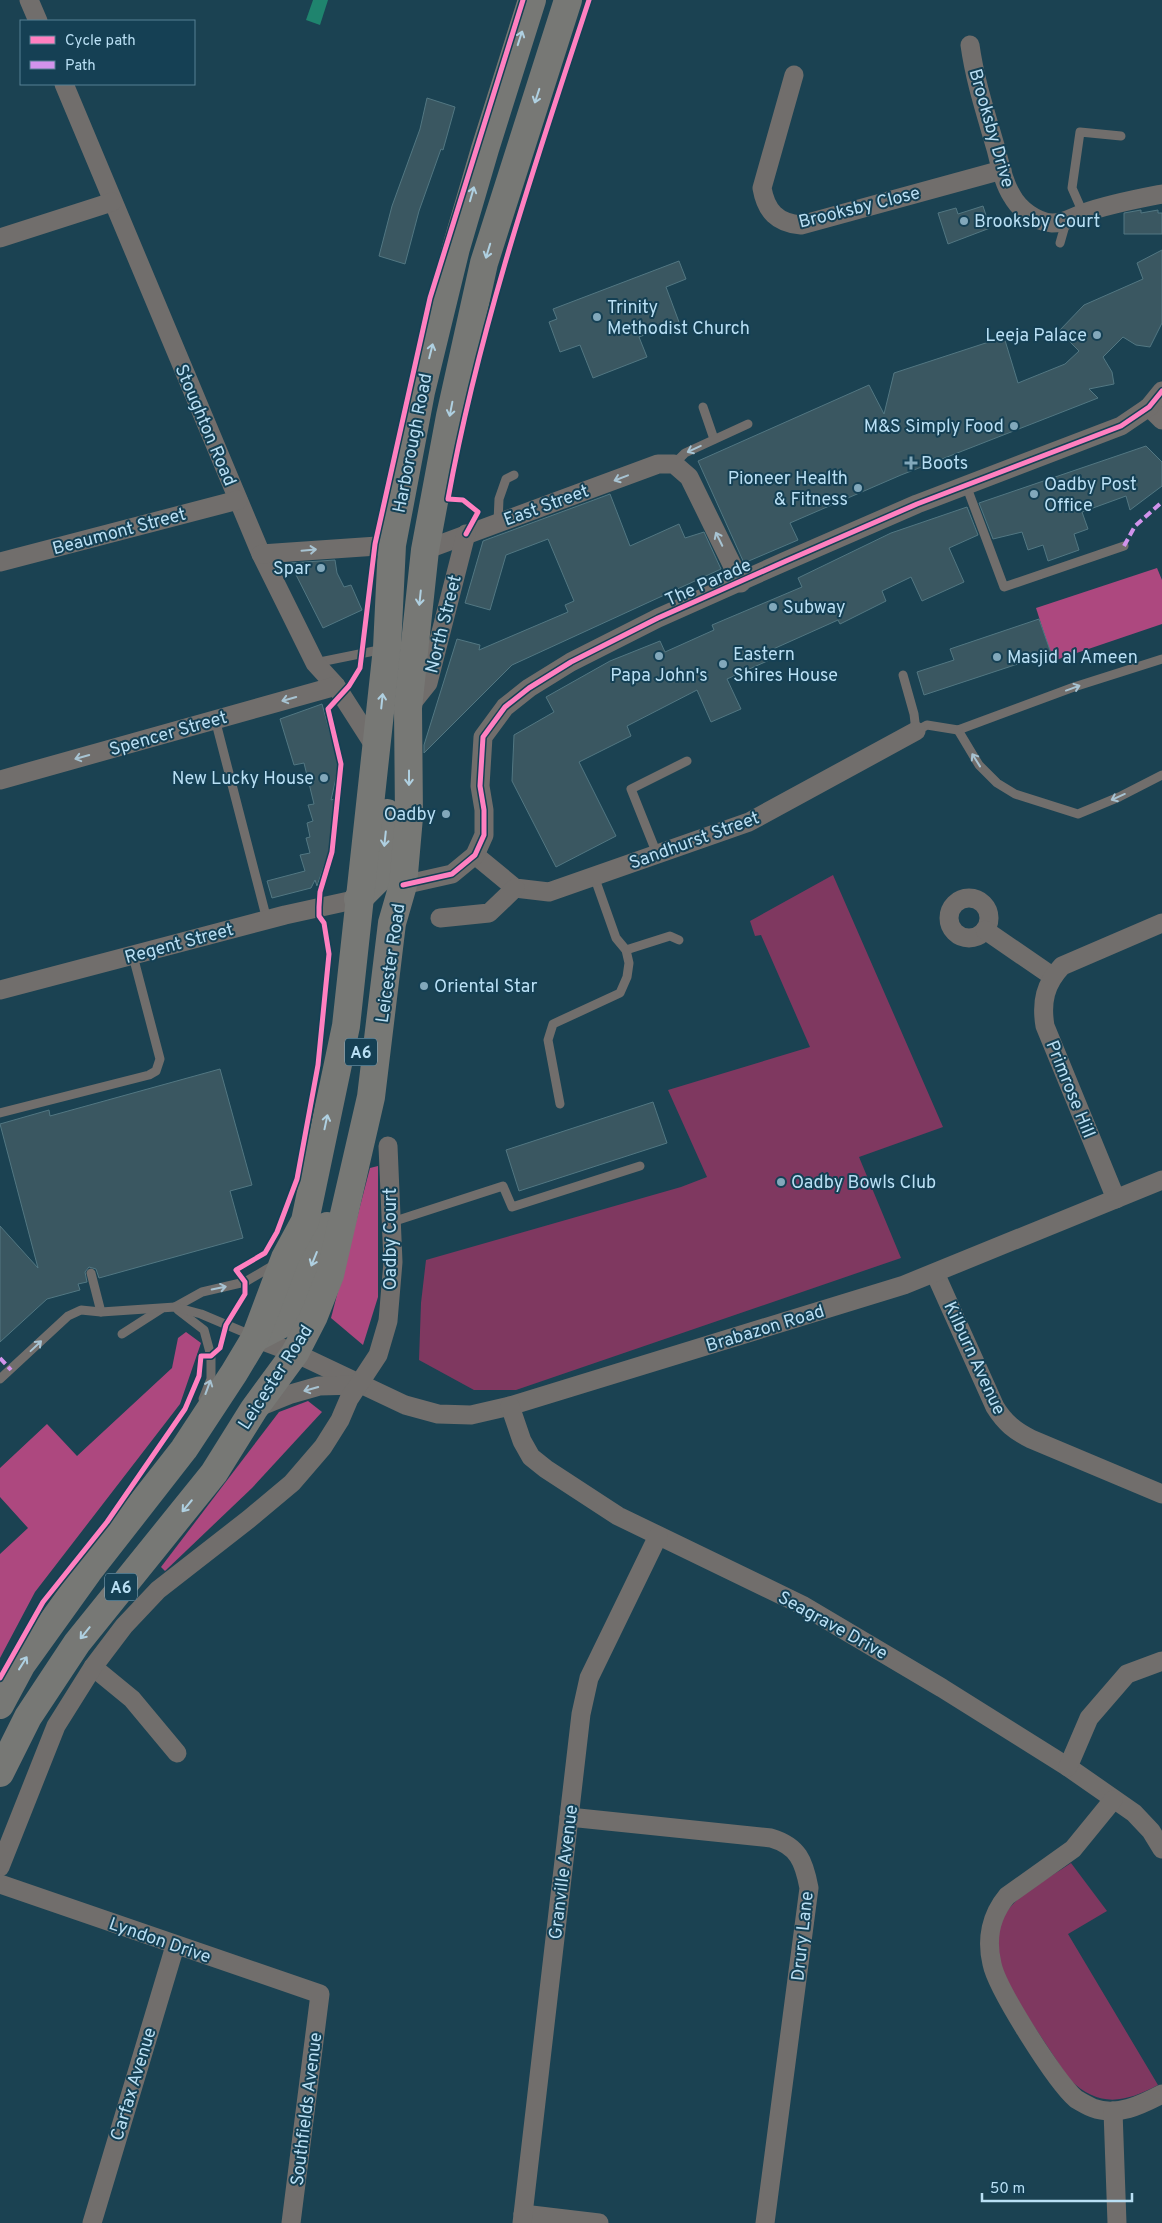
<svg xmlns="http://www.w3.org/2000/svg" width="1162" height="2223" font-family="Overpass,sans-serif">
  <rect width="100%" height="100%" fill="#1b4252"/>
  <!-- green -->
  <g fill="#7f3860">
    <polygon points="833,875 943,1127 859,1157 901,1258 516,1390 474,1390 419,1360 421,1303 426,1260 681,1187 707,1177 668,1090 810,1047 761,935 755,936 750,921"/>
    <path d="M1071 1863 1107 1911 1068 1934 1158 2085C1124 2103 1099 2108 1069 2079L1008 1987C979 1910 1016 1900 1071 1863Z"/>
  </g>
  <!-- forest -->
  <g fill="#ad487f">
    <polygon points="1157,568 1162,580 1162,624 1053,661 1036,608"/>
    <polygon points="378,1166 378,1297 363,1345 331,1318 370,1168"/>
    <polygon points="186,1332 201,1343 180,1404 35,1592 0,1658 0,1554 28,1528 0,1497 0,1468 47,1424 77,1456 172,1368 178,1338"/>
    <polygon points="308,1401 322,1412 252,1488 165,1571 161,1567 279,1412"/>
  </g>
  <!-- water -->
  <polygon fill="#1f846e" points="313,0 328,0 320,25 306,20"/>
  <!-- building -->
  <g fill="#3a5761" stroke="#527782">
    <polygon points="427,98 455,107 443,150 441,149 419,211 405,264 379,256 392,206 420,129"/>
    <polygon points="983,206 990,228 948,244 938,213 956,208 958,214"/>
    <polygon points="1141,210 1141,213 1158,210 1158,213 1162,213 1162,234 1124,234 1124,213"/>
    <polygon points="1162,250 1162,323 1150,347 1136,345 1123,337 1103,357 1112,372 1114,384 1089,389 1098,398 901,475 790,523 798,540 744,563 698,461 869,385 884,414 894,373 1004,337 1018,383 1065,364 1079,351 1059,331 1084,305 1143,279 1137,263"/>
    <polygon points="679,261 686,279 666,287 679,322 639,337 647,357 593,378 580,345 560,352 549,322 557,319 553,309"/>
    <polygon points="1146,446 1162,462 1162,486 1130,510 1126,496 1082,512 1088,529 1074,534 1079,550 1048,561 1043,545 1028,550 1022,532 993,539 979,503"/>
    <polygon points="610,494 630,546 679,524 685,538 704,532 721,569 512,665 424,753 424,745 457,639 480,645 479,650 568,612 565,605 574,601 548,539 506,555 490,610 465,603 483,541"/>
    <polygon points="967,507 978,535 949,548 964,582 922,601 911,577 882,591 886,601 840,624 838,620 771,650 774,658 727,679 741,709 711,722 697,690 627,726 631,736 579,762 616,836 556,867 512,781 514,735 554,712 546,697 610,661 660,641 665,652 714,630 712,625 802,587 798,578 891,533"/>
    <polygon points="335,560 337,573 344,587 351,585 362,610 323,628 290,563"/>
    <polygon points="1039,619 1051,653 924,695 917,672 954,660 950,649"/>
    <polygon points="322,704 339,765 331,800 334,799 330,849 317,886 315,880 311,888 272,898 267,881 305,871 300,855 310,853 306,838 310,837 307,823 313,821 308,805 314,804 304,763 294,765 280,719"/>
    <polygon points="220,1069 252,1185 230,1191 243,1238 99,1278 96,1269 89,1267 85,1272 87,1282 78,1284 80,1290 47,1299 0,1342 0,1226 38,1268 0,1124 49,1110 50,1116"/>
    <polygon points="653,1102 667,1143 519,1191 506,1150"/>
  </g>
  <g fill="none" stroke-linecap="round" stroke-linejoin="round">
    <!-- service -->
    <g stroke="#716e6c" stroke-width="9">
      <polyline points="1083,213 1072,188 1080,132 1121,136"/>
      <polyline points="1060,243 1066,222"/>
      <polyline points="703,407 714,439"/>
      <polyline points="674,464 685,453 748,424"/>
      <polyline points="966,485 1004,587 1124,546"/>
      <polyline points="498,522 499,499 506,479 514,475"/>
      <polyline points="1162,659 1074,687 958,730 979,765 997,783 1015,794 1078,814 1119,797 1162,775"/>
      <polyline points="315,663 384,649"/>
      <polyline points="903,675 914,714 916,731 927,725 958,730"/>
      <polyline points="215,719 267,920"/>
      <polyline points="657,854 631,789 687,761"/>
      <polyline points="626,950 670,936 679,940"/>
      <polyline points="560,1104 548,1040 553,1024 620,993 627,977 629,963 626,950 616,938 594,876"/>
      <polyline points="0,1113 149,1075 156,1071 160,1059 133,956"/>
      <polyline points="392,1222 503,1186 512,1207 640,1166"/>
      <polyline points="91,1273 101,1312"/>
      <polyline points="175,1307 202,1292 245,1282 274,1265"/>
      <polyline points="178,1310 204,1330 211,1356 211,1379 203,1399"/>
      <polyline points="122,1334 161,1309"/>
      <polyline points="0,1379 68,1316 81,1310 101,1312 175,1307 201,1314 253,1336"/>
    </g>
    <!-- minor -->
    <g stroke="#716e6c" stroke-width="19">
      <polyline points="29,0 38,21"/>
      <path d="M970 45C975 81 986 114 996 149 1000 164 1003 182 1012 196 1019 209 1036 222 1052 223 1065 223 1072 217 1084 213 1109 204 1136 199 1162 194"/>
      <path d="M794 75 762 188C766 211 777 223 801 225L1002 170"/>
      <polyline points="64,84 261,554 315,663 336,686 377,750"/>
      <polyline points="0,238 112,202"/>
      <polyline points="1149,407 1162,420"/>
      <polyline points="425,550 658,464 674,464 689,477 741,583"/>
      <polyline points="261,554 392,545"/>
      <polyline points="0,562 238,500"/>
      <polyline points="408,708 428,683 466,534"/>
      <polyline points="0,780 336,686"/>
      <polyline points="475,855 515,888 549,892 749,822 916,731"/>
      <polyline points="403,885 452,874 475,855 484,835 484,810 480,786 483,737 505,707 529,688 571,662 658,618 786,561 917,504 1121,426 1149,407 1162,391"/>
      <circle cx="969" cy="918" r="20"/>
      <polyline points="440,918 489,913 515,888"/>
      <polyline points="985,930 1052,976"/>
      <polyline points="0,990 285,915 358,899"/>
      <path d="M1116 1199 1045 1026C1041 1002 1045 984 1062 966L1162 923"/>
      <path d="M935 1273 995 1407C1005 1423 1015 1431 1031 1439L1162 1494"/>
      <polyline points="255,1338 295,1353 405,1405 438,1414 471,1415 510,1406 904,1285 1162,1180"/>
      <polyline points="510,1406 522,1441 531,1457 546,1469 618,1516 802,1605 942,1688 1068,1767 1134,1813 1151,1831 1162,1849"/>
      <polyline points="254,1409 291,1394 319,1386 358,1385"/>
      <polyline points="93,1667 132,1699 177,1753"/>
      <polyline points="1068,1767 1089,1718 1127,1674 1162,1661"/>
      <path d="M1113 1800 1073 1849 1007 1896C991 1915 986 1939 992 1964 997 1989 1056 2082 1076 2099 1081 2102 1088 2106 1093 2108 1117 2117 1141 2105 1162 2094"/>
      <path d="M569 1817 771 1838C798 1846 804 1861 809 1888L765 2223"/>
      <polyline points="0,1867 56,1726 93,1667 124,1626 158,1590 249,1519 292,1483 323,1447 340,1420 349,1399 378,1355 388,1321 393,1262 388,1146"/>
      <polyline points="0,1884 320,1994 291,2223"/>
      <polyline points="1113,2111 1117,2223"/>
      <polyline points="523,2214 599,2223"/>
      <polyline points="92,2223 175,1946"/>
      <polyline points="522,2223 581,1714 589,1678 658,1536"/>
    </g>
    <!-- trunk -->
    <g stroke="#777875" stroke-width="28">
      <polyline points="358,899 384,873 387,813"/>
      <polyline points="255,1338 282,1324 296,1304 327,1226"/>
      <polyline points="0,1705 22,1664 88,1572 184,1449 234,1373 255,1338 285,1258 305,1221 346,1026 387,648 392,545 421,392 456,248 485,149 532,0"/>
      <polyline points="0,1773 28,1717 77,1643 214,1473 254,1409 295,1353 314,1316 330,1275 371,1097 392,923 403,885 409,817 408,708 425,550 450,416 484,263 568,0"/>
    </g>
    <!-- quiet -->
    <g stroke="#d193ec" stroke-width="4" stroke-dasharray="8 4" stroke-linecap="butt">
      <polyline points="1124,546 1135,526 1162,502"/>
      <polyline points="0,1358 11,1370"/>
    </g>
    <defs>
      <g id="cycleway">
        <path d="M466 534 478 512 463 500 448 499C479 328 535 164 589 0"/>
        <polyline points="403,885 452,874 475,855 484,835 484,810 480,786 483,737 505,707 529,688 571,662 658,618 786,561 917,504 1121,426 1149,407 1162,391"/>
        <polyline points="0,1678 43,1602 107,1522 185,1409 199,1376 201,1356 211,1356 220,1348 226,1325 245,1294 245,1282 236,1270 265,1253 277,1232 297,1179 318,1065 329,954 324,923 319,916 319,907 320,892 332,852 341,764 328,709 349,686 360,668 375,544 430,298 523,0"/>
      </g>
    </defs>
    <!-- cycleway casing -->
    <use href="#cycleway" stroke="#154054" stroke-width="8"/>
    <!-- cycleway -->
    <use href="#cycleway" stroke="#ff80c0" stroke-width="5"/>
  </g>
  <!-- one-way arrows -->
  <defs><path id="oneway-shaft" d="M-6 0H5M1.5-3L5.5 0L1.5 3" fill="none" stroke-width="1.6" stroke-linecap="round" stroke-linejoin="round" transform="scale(1.25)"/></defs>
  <g stroke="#afd0e1">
    <use href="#oneway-shaft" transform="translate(520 38) rotate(-72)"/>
    <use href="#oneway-shaft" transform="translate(537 96) rotate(108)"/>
    <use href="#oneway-shaft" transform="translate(472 194) rotate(-74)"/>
    <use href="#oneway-shaft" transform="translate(488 251) rotate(107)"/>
    <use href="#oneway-shaft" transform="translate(431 351) rotate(-76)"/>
    <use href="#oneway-shaft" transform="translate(451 409) rotate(101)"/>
    <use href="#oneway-shaft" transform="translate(420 598) rotate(96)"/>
    <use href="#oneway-shaft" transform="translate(382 701) rotate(-84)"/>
    <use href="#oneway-shaft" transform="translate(409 778) rotate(90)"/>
    <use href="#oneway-shaft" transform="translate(385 839) rotate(96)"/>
    <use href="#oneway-shaft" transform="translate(326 1122) rotate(-78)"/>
    <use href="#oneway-shaft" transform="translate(314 1259) rotate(112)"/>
    <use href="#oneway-shaft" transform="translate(187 1506) rotate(130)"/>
    <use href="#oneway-shaft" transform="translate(85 1633) rotate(129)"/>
    <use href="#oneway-shaft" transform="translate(23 1663) rotate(-58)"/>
  </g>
  <g stroke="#a7c3d2">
    <use href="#oneway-shaft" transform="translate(694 449) rotate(155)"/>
    <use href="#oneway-shaft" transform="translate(621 478) rotate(159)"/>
    <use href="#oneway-shaft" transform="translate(719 539) rotate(-116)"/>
    <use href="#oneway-shaft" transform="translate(309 550) rotate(-5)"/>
    <use href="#oneway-shaft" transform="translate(1073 688) rotate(-20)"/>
    <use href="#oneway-shaft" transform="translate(289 699) rotate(164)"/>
    <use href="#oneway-shaft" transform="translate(82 757) rotate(164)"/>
    <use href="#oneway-shaft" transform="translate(976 760) rotate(-122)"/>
    <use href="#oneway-shaft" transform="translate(1118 797) rotate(156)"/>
    <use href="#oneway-shaft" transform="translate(219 1288) rotate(-12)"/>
    <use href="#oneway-shaft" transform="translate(36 1346) rotate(-43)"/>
    <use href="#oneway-shaft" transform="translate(208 1387) rotate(-70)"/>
    <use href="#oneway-shaft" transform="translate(311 1389) rotate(164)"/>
  </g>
  <!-- markers -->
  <g fill="#82a8bb" stroke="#154054" stroke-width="2">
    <circle cx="964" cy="221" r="5"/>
    <circle cx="597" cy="317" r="5"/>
    <circle cx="1097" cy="335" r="5"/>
    <circle cx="1014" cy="426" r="5"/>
    <path d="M908.5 455.5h5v5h5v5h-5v5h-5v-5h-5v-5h5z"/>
    <circle cx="858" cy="488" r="5"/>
    <circle cx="1034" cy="494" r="5"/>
    <circle cx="321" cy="568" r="5"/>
    <circle cx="773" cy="607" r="5"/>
    <circle cx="659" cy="656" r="5"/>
    <circle cx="997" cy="657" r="5"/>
    <circle cx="723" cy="664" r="5"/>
    <circle cx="324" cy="778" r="5"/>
    <circle cx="446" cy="814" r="5"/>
    <circle cx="424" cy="986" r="5"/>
    <circle cx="781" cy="1182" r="5"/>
  </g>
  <g text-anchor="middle" stroke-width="4" stroke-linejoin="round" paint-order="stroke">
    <!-- shield labels -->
    <g fill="#154054" stroke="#88afc4" stroke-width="1">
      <rect x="345" y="1038.5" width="32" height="27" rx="4"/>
      <rect x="105" y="1573.5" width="32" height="27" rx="4"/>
    </g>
    <g font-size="16" font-weight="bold" fill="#b9dff4">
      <text x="361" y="1058">A6</text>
      <text x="121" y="1593">A6</text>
    </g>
    <!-- street labels -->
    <g font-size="18" fill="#b9dff4" stroke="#154054">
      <text transform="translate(992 128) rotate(74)" y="6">Brooksby Drive</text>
      <text transform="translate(859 207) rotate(-14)" y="6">Brooksby Close</text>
      <text transform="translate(206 425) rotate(67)" y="6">Stoughton Road</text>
      <text transform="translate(412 443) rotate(-79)" y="6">Harborough Road</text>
      <text transform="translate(546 505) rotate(-20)" y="6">East Street</text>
      <text transform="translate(119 531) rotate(-15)" y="6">Beaumont Street</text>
      <text transform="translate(708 582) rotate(-24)" y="6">The Parade</text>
      <text transform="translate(443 624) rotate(-76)" y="6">North Street</text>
      <text transform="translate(168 733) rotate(-16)" y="6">Spencer Street</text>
      <text transform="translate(694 840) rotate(-20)" y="6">Sandhurst Street</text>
      <text transform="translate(179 943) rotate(-15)" y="6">Regent Street</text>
      <text transform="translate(390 963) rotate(-82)" y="6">Leicester Road</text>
      <text transform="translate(1071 1089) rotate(68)" y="6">Primrose Hill</text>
      <text transform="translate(390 1239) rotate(-90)" y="6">Oadby Court</text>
      <text transform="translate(765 1328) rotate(-17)" y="6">Brabazon Road</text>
      <text transform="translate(975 1358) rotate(65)" y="6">Kilburn Avenue</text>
      <text transform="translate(275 1377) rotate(-57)" y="6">Leicester Road</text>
      <text transform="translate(833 1625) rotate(29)" y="6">Seagrave Drive</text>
      <text transform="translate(563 1872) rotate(-83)" y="6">Granville Avenue</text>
      <text transform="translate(802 1936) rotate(-84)" y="6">Drury Lane</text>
      <text transform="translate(160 1940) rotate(19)" y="6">Lyndon Drive</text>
      <text transform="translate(133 2084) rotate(-73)" y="6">Carfax Avenue</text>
      <text transform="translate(306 2109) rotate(-83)" y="6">Southfields Avenue</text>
    </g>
    <!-- poi labels -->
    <g font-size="18" fill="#b9dff4" stroke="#154054" text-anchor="start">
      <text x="974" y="227">Brooksby Court</text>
      <text x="607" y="313">Trinity<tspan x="607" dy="21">Methodist Church</tspan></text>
      <text x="1087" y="341" text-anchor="end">Leeja Palace</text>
      <text x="1004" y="432" text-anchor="end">M&amp;S Simply Food</text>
      <text x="921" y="469">Boots</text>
      <text x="848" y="484" text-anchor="end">Pioneer Health<tspan x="848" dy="21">&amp; Fitness</tspan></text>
      <text x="1044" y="490">Oadby Post<tspan x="1044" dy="21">Office</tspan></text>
      <text x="311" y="574" text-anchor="end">Spar</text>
      <text x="783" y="613">Subway</text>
      <text x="733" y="660">Eastern<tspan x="733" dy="21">Shires House</tspan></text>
      <text x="1007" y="663">Masjid al Ameen</text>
      <text x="659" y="681" text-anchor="middle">Papa John's</text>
      <text x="314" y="784" text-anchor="end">New Lucky House</text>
      <text x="436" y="820" text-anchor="end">Oadby</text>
      <text x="434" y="992">Oriental Star</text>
      <text x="791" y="1188">Oadby Bowls Club</text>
    </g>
  </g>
  <!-- legend -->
  <rect x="20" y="20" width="175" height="65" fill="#154054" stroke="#578094"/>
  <rect x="30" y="36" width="25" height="8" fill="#ff80c0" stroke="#578094"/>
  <text x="65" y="45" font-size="15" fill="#b9dff4">Cycle path</text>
  <rect x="30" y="61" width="25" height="8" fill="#d193ec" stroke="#578094"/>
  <text x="65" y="70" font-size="15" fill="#b9dff4">Path</text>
  <!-- scale -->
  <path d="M982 2193v8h150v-8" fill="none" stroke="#b9dff4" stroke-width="2.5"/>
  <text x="990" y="2193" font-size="15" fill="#b9dff4" stroke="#154054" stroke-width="4" paint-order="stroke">50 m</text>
</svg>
